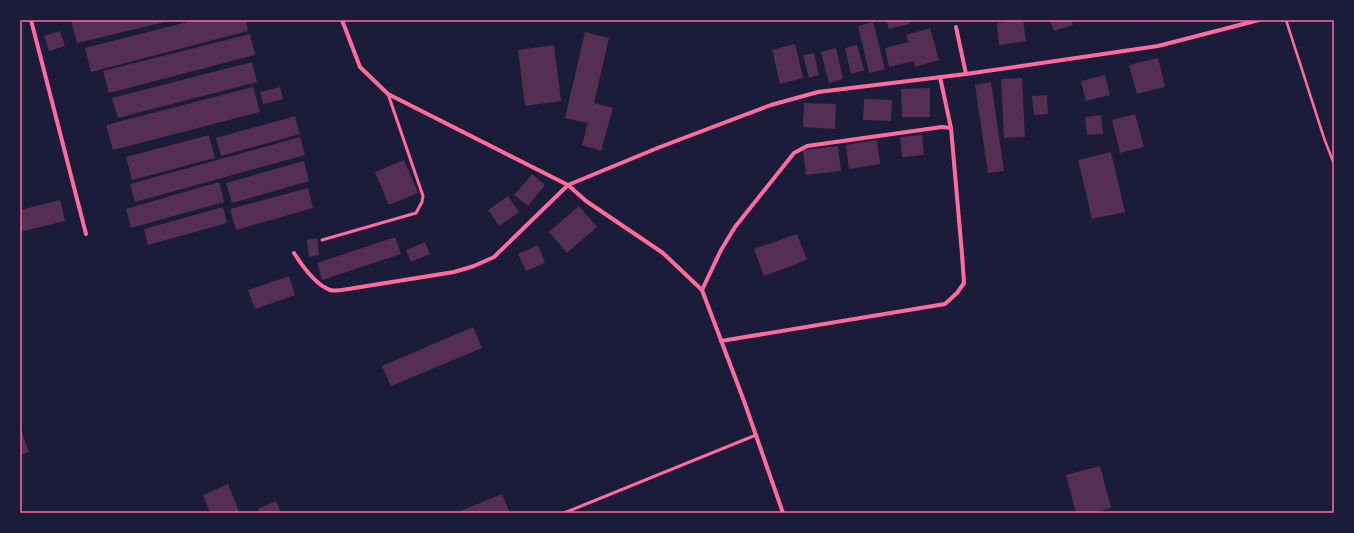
<svg xmlns="http://www.w3.org/2000/svg" width="1354" height="533" font-family="'Public Sans',sans-serif">
  <rect width="100%" height="100%" fill="#1b1b3a"/>
  <!-- building -->
  <g fill="#542f53">
    <polygon points="71,20 169,20 169,21 77,43"/>
    <polygon points="195,20 246,20 248,31 91,72 85,48"/>
    <polygon points="886,20 908,20 909,24 889,29"/>
    <polygon points="1023,20 1026,41 999,45 997,23"/>
    <polygon points="1050,20 1071,20 1073,25 1054,31"/>
    <polygon points="873,22 885,69 869,73 858,26"/>
    <polygon points="930,28 939,60 915,67 914,61 889,67 885,48 909,42 906,35"/>
    <polygon points="60,31 65,46 49,51 44,36"/>
    <polygon points="585,32 609,38 594,103 613,108 601,151 582,145 588,123 565,118"/>
    <polygon points="250,34 255,55 109,93 103,71"/>
    <polygon points="795,44 803,78 780,84 772,50"/>
    <polygon points="554,45 561,101 525,106 518,50"/>
    <polygon points="857,45 864,70 851,74 845,48"/>
    <polygon points="836,48 843,79 829,83 821,52"/>
    <polygon points="814,53 819,75 809,78 803,55"/>
    <polygon points="1158,58 1165,87 1137,94 1129,65"/>
    <polygon points="252,62 257,82 118,118 112,98"/>
    <polygon points="1105,75 1110,95 1086,101 1081,81"/>
    <polygon points="1022,78 1025,137 1004,138 1001,79"/>
    <polygon points="991,82 1004,171 988,173 975,85"/>
    <polygon points="253,87 260,112 113,150 106,125"/>
    <polygon points="280,87 283,99 263,104 260,92"/>
    <polygon points="930,88 930,117 902,117 901,89"/>
    <polygon points="1047,95 1048,114 1034,115 1032,96"/>
    <polygon points="864,99 892,100 891,121 863,120"/>
    <polygon points="804,103 836,104 835,129 803,127"/>
    <polygon points="1135,114 1144,147 1120,153 1112,120"/>
    <polygon points="1101,115 1103,134 1087,135 1085,117"/>
    <polygon points="295,116 300,134 221,156 216,138"/>
    <polygon points="209,135 215,158 132,180 126,157"/>
    <polygon points="922,135 924,155 902,157 900,137"/>
    <polygon points="300,137 305,155 135,202 130,184"/>
    <polygon points="877,140 880,164 849,169 846,145"/>
    <polygon points="838,146 841,171 806,175 803,150"/>
    <polygon points="1111,152 1125,212 1092,219 1078,160"/>
    <polygon points="404,160 418,193 389,205 375,172"/>
    <polygon points="304,161 309,181 232,203 226,183"/>
    <polygon points="532,174 545,185 528,206 514,195"/>
    <polygon points="219,182 224,202 131,228 126,209"/>
    <polygon points="308,188 313,208 236,230 230,209"/>
    <polygon points="508,196 519,212 499,226 488,210"/>
    <polygon points="60,200 65,221 20,232 20,210"/>
    <polygon points="579,206 597,227 567,253 549,232"/>
    <polygon points="223,207 227,223 148,245 144,229"/>
    <polygon points="797,234 807,260 764,276 754,249"/>
    <polygon points="395,237 401,254 322,280 317,263"/>
    <polygon points="317,238 319,255 309,257 307,240"/>
    <polygon points="425,242 430,254 411,262 406,250"/>
    <polygon points="538,245 545,263 526,271 518,254"/>
    <polygon points="289,276 295,295 255,309 248,290"/>
    <polygon points="473,327 482,348 391,386 382,366"/>
    <polygon points="20,427 29,452 20,455"/>
    <polygon points="1100,466 1111,508 1091,513 1076,513 1066,475"/>
    <polygon points="228,484 239,511 235,513 210,513 203,495"/>
    <polygon points="502,494 510,513 456,513"/>
    <polygon points="276,501 281,513 260,513 258,509"/>
  </g>
  <g fill="none" stroke-linecap="round" stroke-linejoin="round">
    <!-- path -->
    <polyline stroke="#ff6b9d" stroke-width="2.5" points="1286,20 1324,138 1334,164"/>
    <!-- service -->
    <g stroke="#ff6b9d" stroke-width="3">
      <polyline points="322,240 416,213 422,202 423,196 388,94"/>
      <polyline points="564,513 756,435"/>
    </g>
    <!-- minor -->
    <g stroke="#ff6b9d" stroke-width="4">
      <polyline points="31,20 86,234"/>
      <polyline points="342,20 360,67 388,94 568,185 586,201 663,253 702,290 744,401 783,513"/>
      <polyline points="956,27 966,74"/>
      <path d="M294 253C301 264 316 285 330 290 333 291 339 290 342 290L454 272 474 266 494 257 568 185 660 147 771 105 818 92 966 74 1158 46 1259 20"/>
      <polyline points="702,290 721,250 735,227 794,153 807,146 942,127 951,128 940,77"/>
      <polyline points="721,341 945,304 957,293 964,283 962,254 951,128"/>
    </g>
  </g>
  <!-- border -->
  <rect width="1354" height="533" fill="none" stroke="#1b1b3a" stroke-width="42"/>
  <rect x="21" y="21" width="1312" height="491" fill="none" stroke="#ff6b9d" stroke-width="1.5"/>
</svg>
